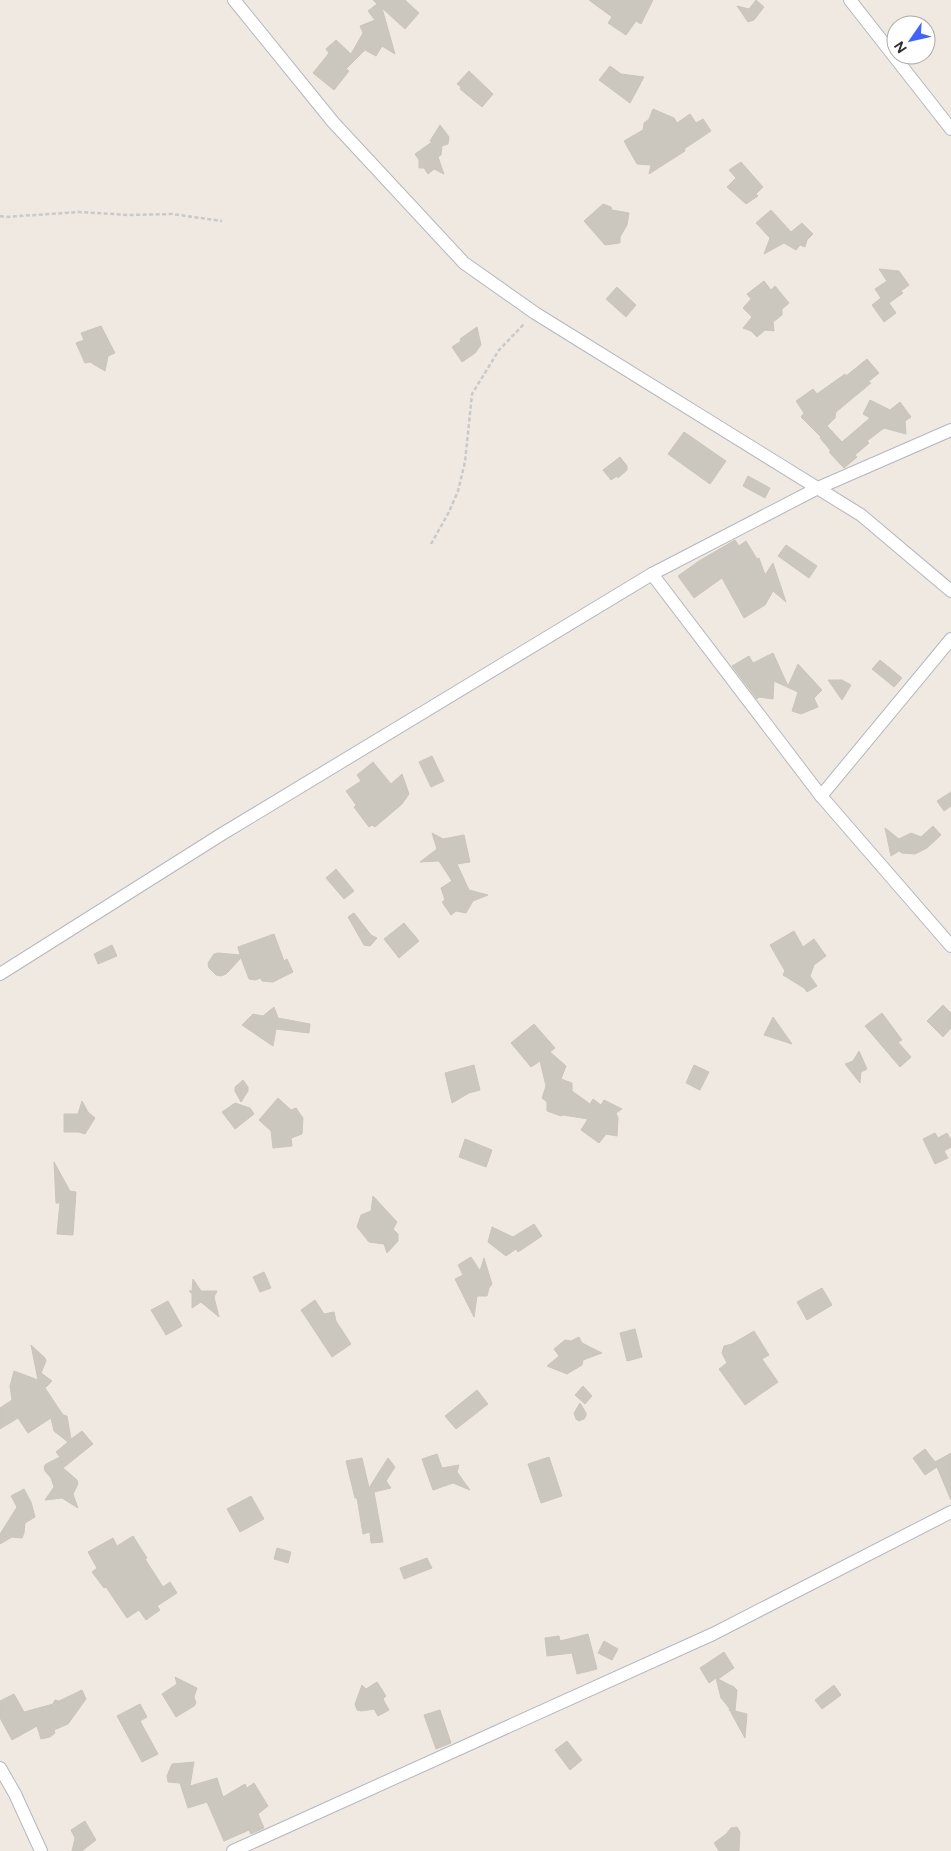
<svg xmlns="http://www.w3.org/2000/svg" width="951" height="1851" font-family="Figtree,sans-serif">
  <rect width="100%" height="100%" fill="#efe9e1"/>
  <!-- building -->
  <g fill="#cbc7bf" stroke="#cbc5ba">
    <polygon points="373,0 405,0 419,13 405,29 382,8 395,54 382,46 376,56 365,50 346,69 349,71 334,90 313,73 329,53 326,49 336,40 351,54 363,33 360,26 375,20 368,11 377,4"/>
    <polygon points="589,0 653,0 641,24 636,21 626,35 608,23 612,17"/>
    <polygon points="756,0 764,7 754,20 748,22 737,6 749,9"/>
    <polygon points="610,66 621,74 644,77 630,103 599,80"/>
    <polygon points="469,71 493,94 482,107 460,89 461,87 457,84"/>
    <polygon points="653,109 674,118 677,123 690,114 696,123 703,119 711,131 684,149 685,151 649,174 651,165 637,164 624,141 643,130 644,123 649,119"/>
    <polygon points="440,125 449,137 448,144 442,146 441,155 438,157 444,174 434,169 428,174 424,168 419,168 419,160 415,154 432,142 430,141"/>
    <polygon points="741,162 763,187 756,194 758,196 746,204 727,187 736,178 729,170"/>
    <polygon points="603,204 611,207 612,210 629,213 627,225 620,237 620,243 605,245 584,221"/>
    <polygon points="771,210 791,232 802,223 813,234 807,240 805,247 800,245 796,250 784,243 764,254 770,238 756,223"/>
    <polygon points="879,269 899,271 909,285 901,291 903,293 889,303 896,313 884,322 872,305 881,298 875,289 887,281"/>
    <polygon points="764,281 771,290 775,286 789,303 782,309 782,315 773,322 774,331 765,330 757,337 751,331 743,328 752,317 743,308 751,299 747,294"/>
    <polygon points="617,287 636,305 626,317 606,299"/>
    <polygon points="101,326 115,353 108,356 105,371 90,362 85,363 76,343 84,340 81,333"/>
    <polygon points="477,327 481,345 475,353 462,362 452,347 461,341 460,339"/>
    <polygon points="867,359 879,373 868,382 871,383 836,412 835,418 827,426 842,442 870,418 863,414 870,400 890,410 900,402 911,417 905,421 906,434 884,428 867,441 869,443 855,455 857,457 844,468 829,452 831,451 820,438 821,437 801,417 804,413 796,401 813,389 817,394 845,374 846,376"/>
    <polygon points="684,432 726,461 710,484 668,454"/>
    <polygon points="620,457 627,466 627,470 618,478 617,476 611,480 603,470"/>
    <polygon points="748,476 770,488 765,498 743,486"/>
    <polygon points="735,540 739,546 746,541 757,559 759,558 765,575 773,563 786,602 773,591 765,605 744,618 722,578 694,598 678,576 699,561"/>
    <polygon points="786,545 817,566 809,578 778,556"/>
    <polygon points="773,653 788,686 798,664 822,690 814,698 818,707 801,714 792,711 798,692 774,681 773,699 759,697 757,699 732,666 749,656 753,663"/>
    <polygon points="880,660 902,678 894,687 872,669"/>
    <polygon points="828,680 842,680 851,685 842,700"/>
    <polygon points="432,756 444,781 431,787 419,762"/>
    <polygon points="373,762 391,784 402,774 409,794 402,804 375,827 372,825 369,827 354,807 356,805 346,791 361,781 357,775"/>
    <polygon points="951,792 951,806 944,811 937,801"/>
    <polygon points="933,826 941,835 927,848 915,854 902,853 899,851 891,856 885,828 899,839 911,833 921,837"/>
    <polygon points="432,833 443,839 464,835 470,862 457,864 469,890 488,895 473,901 466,913 456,911 451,915 442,902 445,900 441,888 452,881 439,861 420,862 437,849"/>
    <polygon points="336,869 354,891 344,899 326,878"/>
    <polygon points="354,913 371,935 377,938 370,946 364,945 348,917"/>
    <polygon points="404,923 419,941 399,958 384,939"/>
    <polygon points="794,931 803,947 814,939 826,956 814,965 810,976 817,986 807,992 804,988 783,975 785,971 770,945"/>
    <polygon points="274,934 284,961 287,959 293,972 273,982 262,981 261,978 255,980 249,979 241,958 226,974 221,976 216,975 209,968 208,963 214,954 218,953 240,955 238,947"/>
    <polygon points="112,945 117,956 98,964 94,954"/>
    <polygon points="943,1005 951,1013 951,1028 943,1037 927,1021"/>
    <polygon points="274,1007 278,1018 310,1024 309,1033 276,1029 273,1046 242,1025 253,1014 263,1016"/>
    <polygon points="882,1013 902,1040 898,1042 911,1057 900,1067 865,1026"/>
    <polygon points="773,1017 792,1044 764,1035"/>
    <polygon points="534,1024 555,1048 550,1052 566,1066 561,1079 572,1083 572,1091 590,1104 593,1099 601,1105 604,1100 622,1109 616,1113 618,1118 617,1136 606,1134 599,1143 581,1130 588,1119 563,1115 561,1116 547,1111 547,1102 542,1098 546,1086 540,1061 531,1067 511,1043"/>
    <polygon points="859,1051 867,1069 861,1072 860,1083 845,1064 853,1061"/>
    <polygon points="474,1065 480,1090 469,1093 452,1103 445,1073"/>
    <polygon points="694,1065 709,1072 700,1090 686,1083"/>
    <polygon points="243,1080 248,1087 248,1091 241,1102 235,1091 235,1087"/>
    <polygon points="278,1098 291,1110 296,1108 303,1118 302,1134 291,1138 292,1146 273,1148 271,1131 259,1120"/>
    <polygon points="82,1101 88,1112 95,1118 85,1134 79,1132 64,1132 64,1114 78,1114"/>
    <polygon points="235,1103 250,1108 254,1114 235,1129 222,1112"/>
    <polygon points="935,1133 938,1138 947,1133 951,1140 951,1147 944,1151 948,1158 935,1164 923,1139"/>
    <polygon points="465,1139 492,1150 486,1167 459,1157"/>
    <polygon points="54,1162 70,1191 76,1192 73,1235 57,1234 60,1203 56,1203"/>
    <polygon points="373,1196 397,1222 393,1229 398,1234 398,1241 387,1253 384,1244 369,1242 357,1227 361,1215 371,1211"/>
    <polygon points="534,1224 542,1236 518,1252 516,1249 506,1256 488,1242 492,1227 513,1237"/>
    <polygon points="471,1257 480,1271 484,1258 492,1284 489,1288 487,1296 477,1296 474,1317 455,1279 463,1275 458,1265"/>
    <polygon points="264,1272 271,1288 260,1292 253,1277"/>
    <polygon points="193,1279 201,1291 217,1291 214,1297 219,1317 201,1302 192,1308 192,1294 189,1291 192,1291"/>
    <polygon points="822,1288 832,1305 807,1320 797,1302"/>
    <polygon points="315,1300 324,1314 334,1312 336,1321 351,1344 332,1357 301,1310"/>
    <polygon points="168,1301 182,1326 166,1335 151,1310"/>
    <polygon points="635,1329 642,1357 627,1361 620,1333"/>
    <polygon points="754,1331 769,1355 762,1359 778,1382 745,1405 719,1369 727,1363 722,1353 724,1346 732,1344"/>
    <polygon points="579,1337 582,1343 602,1353 583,1360 582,1365 567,1374 547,1366 559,1356 554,1349 565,1340 571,1341"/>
    <polygon points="31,1345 45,1358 46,1361 41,1373 52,1381 45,1388 63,1415 67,1416 71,1439 82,1431 93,1444 63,1468 77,1480 78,1484 73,1494 78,1508 62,1498 45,1500 54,1487 51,1478 45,1471 44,1467 46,1464 60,1457 56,1452 68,1442 54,1431 51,1418 28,1433 18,1418 0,1429 0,1408 12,1400 10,1386 14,1371 38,1380"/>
    <polygon points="583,1386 592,1396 585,1404 575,1395"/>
    <polygon points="477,1390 488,1404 456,1429 445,1416"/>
    <polygon points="580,1403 586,1413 586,1416 584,1419 579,1421 576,1419 574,1413"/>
    <polygon points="925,1449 935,1462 951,1453 951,1500 937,1467 925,1475 913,1458"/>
    <polygon points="437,1454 442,1468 459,1465 457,1472 470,1490 453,1483 433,1490 422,1459"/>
    <polygon points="549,1457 562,1496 541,1503 528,1464"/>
    <polygon points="362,1458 369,1488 388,1458 395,1467 386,1481 391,1488 374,1492 383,1542 371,1543 370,1532 363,1534 357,1498 355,1498 346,1461"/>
    <polygon points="24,1489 31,1502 35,1517 25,1523 24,1533 22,1538 12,1537 0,1544 0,1534 17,1507 11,1496"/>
    <polygon points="251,1496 264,1519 240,1532 227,1509"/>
    <polygon points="133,1536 147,1558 145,1559 163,1587 170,1582 177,1593 157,1606 160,1610 146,1620 139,1610 127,1618 106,1587 104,1588 92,1572 97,1568 88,1552 113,1538 117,1546"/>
    <polygon points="277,1548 291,1552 288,1563 274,1559"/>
    <polygon points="427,1558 432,1568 404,1579 400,1568"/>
    <polygon points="588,1634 597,1669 577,1674 572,1653 547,1656 545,1638 559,1636 560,1641"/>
    <polygon points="604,1641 618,1649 612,1660 598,1653"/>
    <polygon points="724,1652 734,1668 718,1679 734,1687 737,1690 735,1711 747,1714 745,1738 729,1709 730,1709 721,1698 716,1678 709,1683 700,1668"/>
    <polygon points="175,1677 197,1688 194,1697 196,1703 194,1706 176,1717 162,1694 177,1684"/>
    <polygon points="377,1682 386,1696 383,1699 389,1710 378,1716 374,1709 361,1711 357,1710 355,1704 362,1685 366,1689"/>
    <polygon points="834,1685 841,1695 822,1709 815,1700"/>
    <polygon points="82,1690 86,1699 68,1724 54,1730 55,1733 50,1737 41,1739 37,1726 12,1740 0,1718 0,1701 14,1694 24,1712 53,1704 55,1700 59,1701"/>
    <polygon points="140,1704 147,1717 140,1721 158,1754 142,1762 117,1716"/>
    <polygon points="440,1710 451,1743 436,1749 424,1715"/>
    <polygon points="567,1741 582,1760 570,1770 555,1750"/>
    <polygon points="194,1762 190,1786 217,1778 223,1797 245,1784 247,1788 254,1783 268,1806 258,1814 264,1828 251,1834 249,1830 224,1841 207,1802 188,1808 180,1783 168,1782 167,1776 172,1764"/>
    <polygon points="85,1821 96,1840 82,1851 72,1851 75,1838 71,1830"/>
    <polygon points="737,1827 740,1832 739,1851 719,1851 714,1843 726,1834 731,1828"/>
  </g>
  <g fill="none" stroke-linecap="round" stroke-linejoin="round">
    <defs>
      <g id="street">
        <polyline points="234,0 333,122 464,263 535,313 861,515 951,591"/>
        <polyline points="850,0 951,129"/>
        <polyline points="652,574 821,796 951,946"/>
        <polyline points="821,796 951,639"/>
        <polyline points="0,974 222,834 652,574 818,488 951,430"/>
        <polyline points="0,1768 15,1794 41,1851"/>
        <polyline points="233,1851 713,1634 951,1512"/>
      </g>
    </defs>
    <!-- street casing -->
    <use href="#street" stroke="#b4b7c1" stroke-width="14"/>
    <!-- path -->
    <g stroke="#c9c9c9" stroke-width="2.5" stroke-dasharray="4 2.5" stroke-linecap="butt">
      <polyline points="0,216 5,217 79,212 129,215 172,214 222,221"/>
      <polyline points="431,544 449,512 458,491 465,462 472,394 499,350 525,323"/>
    </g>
    <!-- street -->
    <use href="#street" stroke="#fff" stroke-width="12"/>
  </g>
  <!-- north arrow -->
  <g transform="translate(911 40) rotate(236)"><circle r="24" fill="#ffffff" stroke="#ababab"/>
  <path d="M0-4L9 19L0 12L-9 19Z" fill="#4264fb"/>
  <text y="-8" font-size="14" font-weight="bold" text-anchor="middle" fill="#2e2e2e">N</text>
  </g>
</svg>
